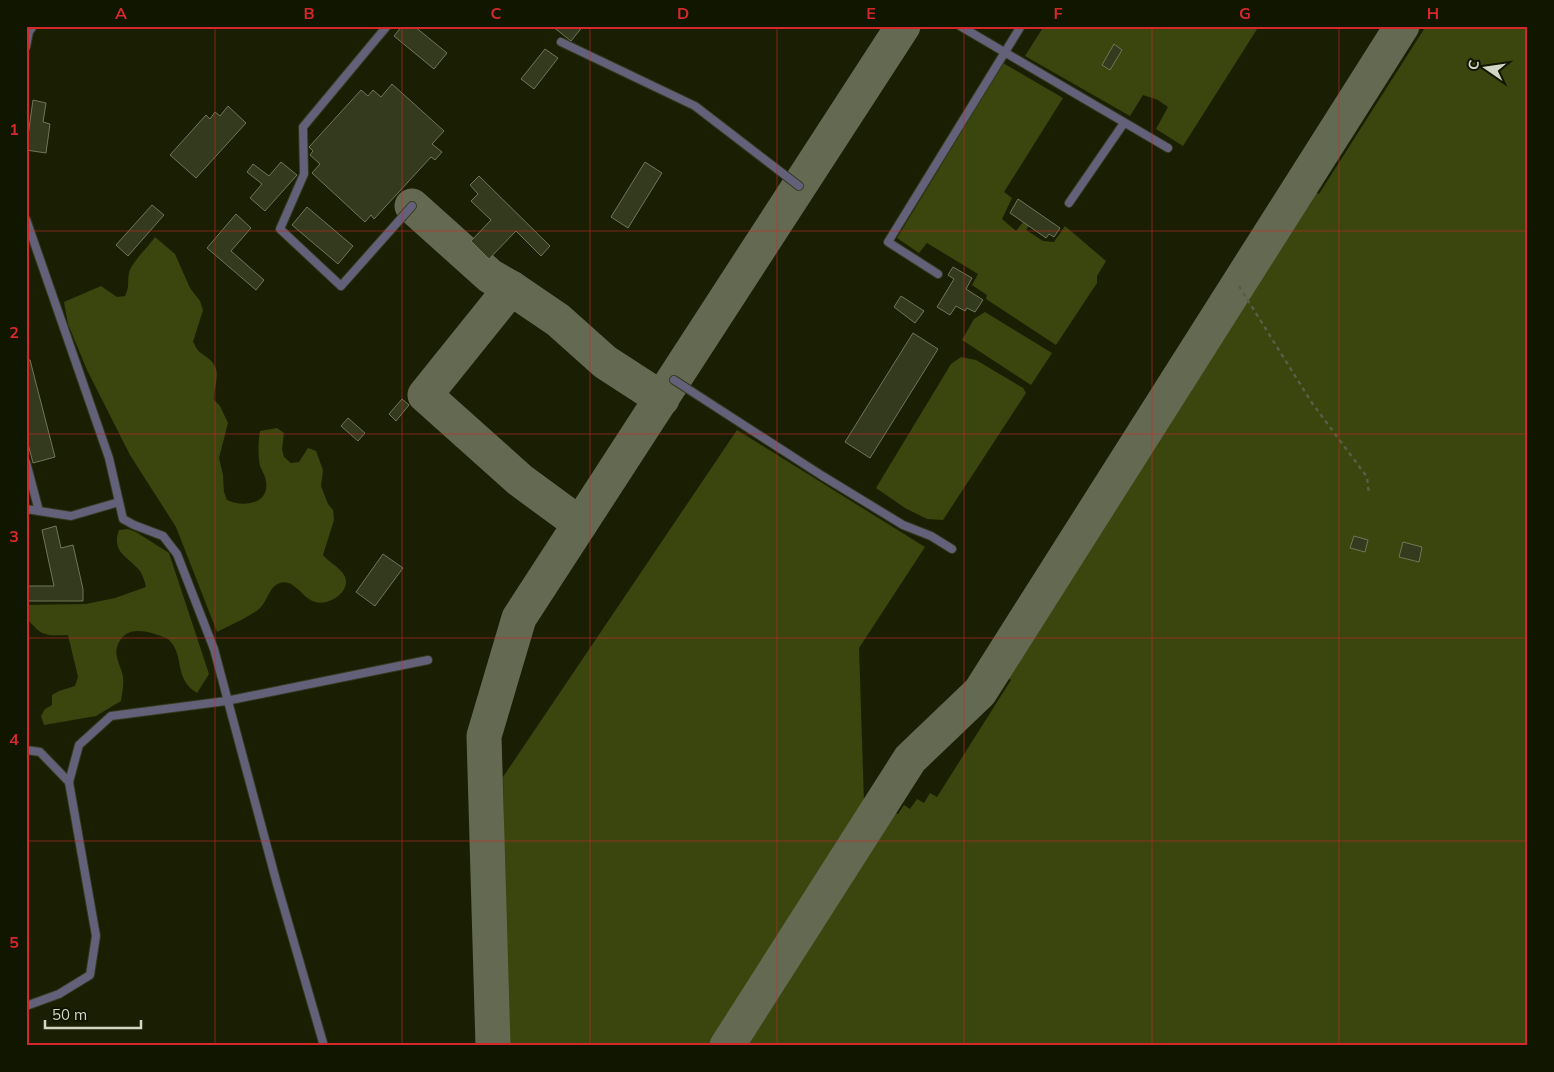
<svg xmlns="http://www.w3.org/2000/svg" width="1554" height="1072" font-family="Mulish,sans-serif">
  <rect width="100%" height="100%" fill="#1a1f03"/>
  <!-- green -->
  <g fill="#3b450e">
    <polygon points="1044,26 1259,26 1183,146 1156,129 1168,107 1158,100 1143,95 1130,116 1025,56"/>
    <polygon points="1426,26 1528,26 1528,1046 743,1046 892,811 898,814 904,805 910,809 917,799 924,803 930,793 937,797 1011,680 1002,674 1311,190 1319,194"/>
    <polygon points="1003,63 1063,98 1004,192 1012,198 1002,219 1016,231 1032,211 1036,215 1026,230 1043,241 1054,242 1065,226 1106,261 1097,276 1097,283 1056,345 986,299 987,295 972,285 978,274 927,243 919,253 897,238"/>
    <path d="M155 237 175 254 190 288 200 301 203 310 193 342C195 344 195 347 197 349 202 356 213 358 216 369 219 379 213 390 214 400L220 406 228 423 219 458 223 475 224 492 227 500C243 508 270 504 266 481 265 475 262 471 260 466 258 456 258 442 260 431L277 428 284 433 282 449 284 457 291 463 299 462 308 448 316 451 323 470 321 486 328 504 333 510 334 520 323 555C332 566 354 573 343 591 335 601 320 607 309 599 300 593 292 579 280 583 269 587 268 599 261 607 254 615 228 626 217 632L176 527 130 455 87 370 68 324 64 302 101 286 117 297 125 296C130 286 127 282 129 273 131 263 149 246 155 237Z"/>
    <polygon points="985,312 1052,353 1031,385 962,340 974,319"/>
    <polygon points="961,357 976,360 1023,388 1026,393 943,520 927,519 905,508 876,488 951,364"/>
    <polygon points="737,430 925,547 859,648 864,802 709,1046 507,1046 503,777"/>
    <path d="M128 529 136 532 169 553 209 674 197 693C173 679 185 655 169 640 166 637 160 636 155 634 139 629 123 628 117 647 114 657 122 668 123 677 124 685 122 693 121 701L96 716 44 725 41 716 45 709 52 705V695L59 691 75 686 78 677 68 635C59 635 47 637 39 631 34 627 32 623 26 619V605L86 604 115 598 146 587C145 582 143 576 140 571 128 556 111 553 119 530Z"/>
  </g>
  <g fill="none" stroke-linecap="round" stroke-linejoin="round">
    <!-- taxiway -->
    <g stroke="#646952" stroke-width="35">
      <polyline points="412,206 490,276 511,288 558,320 605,362 662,399"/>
      <polyline points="511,288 425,395 520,480 580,524"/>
      <polyline points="493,1046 484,736 519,618 903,26"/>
      <polyline points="727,1046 910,759 980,692 1402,26"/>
    </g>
  </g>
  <!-- building -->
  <g fill="#343a1d" stroke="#6f7758">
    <polygon points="402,26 414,26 447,53 434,69 394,36"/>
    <polygon points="552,26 583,26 571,41"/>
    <polygon points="1114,44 1122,50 1110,70 1102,65"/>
    <polygon points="545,49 558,58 534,89 521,79"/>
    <polygon points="392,84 444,131 432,144 442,152 435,160 431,157 374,219 371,215 365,222 312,173 320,164 310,155 313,151 309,147 361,90 368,96 373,90 381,97"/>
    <polygon points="33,100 46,103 43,122 50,124 46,153 26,150"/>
    <polygon points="228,106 246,123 196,178 170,155 206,115 210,119 215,112 220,116"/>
    <polygon points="281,162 297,175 265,211 250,198 262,184 247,172 253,164 269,176"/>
    <polygon points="645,162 662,173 628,228 611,217"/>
    <polygon points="479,176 550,246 541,256 516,231 489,259 471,241 491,220 471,201 478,194 470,185"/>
    <polygon points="1018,199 1060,228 1054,237 1049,234 1046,238 1010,213"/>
    <polygon points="152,205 164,215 128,256 116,245"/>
    <polygon points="307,207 353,246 338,264 292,225"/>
    <polygon points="236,214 251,228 231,251 264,280 256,290 207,248"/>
    <polygon points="953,267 972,278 966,289 983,300 975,312 967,308 965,311 956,306 950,315 937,307 954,279 948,275"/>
    <polygon points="901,296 924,311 915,323 894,307"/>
    <polygon points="913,333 938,349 870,458 845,442"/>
    <polygon points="26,360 30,360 55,457 33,463 26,436"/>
    <polygon points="402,399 409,405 396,421 389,414"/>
    <polygon points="348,418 365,433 358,441 341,426"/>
    <polygon points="56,526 61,548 73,545 83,589 83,601 26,601 26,586 54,586 42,530"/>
    <polygon points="1354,536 1368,540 1365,552 1350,548"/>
    <polygon points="1403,542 1422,547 1419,562 1399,557"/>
    <polygon points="383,554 403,568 375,606 356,592"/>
  </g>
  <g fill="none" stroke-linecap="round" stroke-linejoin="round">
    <defs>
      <g id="service">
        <polyline points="387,26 303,127 304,174 280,229 341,286 412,206"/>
        <polyline points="960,26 1168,148"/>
        <polyline points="561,42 695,106 799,186"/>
        <polyline points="26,47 29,32 33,26"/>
        <polyline points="1069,203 1124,123"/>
        <polyline points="26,219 109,458 123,519 134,525 163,536 177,554 214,649 277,884 324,1046"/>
        <polyline points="938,274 888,242 1021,26"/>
        <polyline points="674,380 821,475 903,525 931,536 952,549"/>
        <polyline points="26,462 39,511"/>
        <polyline points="26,509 71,516 119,502"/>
        <polyline points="26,750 40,752 69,782"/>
        <polyline points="26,1006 59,994 90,975 96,936 69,782 79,745 111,716 226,701 428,660"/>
      </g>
    </defs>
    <!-- service casing -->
    <use href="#service" stroke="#34391e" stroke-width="10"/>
    <!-- path -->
    <polyline stroke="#585d44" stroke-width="2.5" stroke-dasharray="4 4" stroke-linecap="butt" points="1239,286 1312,403 1367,477 1369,495"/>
    <!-- service -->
    <use href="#service" stroke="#626179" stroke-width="8"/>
  </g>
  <!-- grid -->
  <path fill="none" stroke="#d62828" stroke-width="1" stroke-opacity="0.55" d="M215 26V1046M402 26V1046M590 26V1046M777 26V1046M964 26V1046M1152 26V1046M1339 26V1046M26 231H1528M26 434H1528M26 638H1528M26 841H1528"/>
  <!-- border -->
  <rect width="1554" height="1072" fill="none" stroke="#111600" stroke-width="55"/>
  <!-- north arrow -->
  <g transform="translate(1486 68) rotate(283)" stroke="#111600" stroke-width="4" paint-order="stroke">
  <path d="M0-4L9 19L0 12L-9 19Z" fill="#d1d6c5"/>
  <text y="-8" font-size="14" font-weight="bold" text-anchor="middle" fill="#d1d6c5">С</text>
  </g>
  <!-- scale -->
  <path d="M45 1020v8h96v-8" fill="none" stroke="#d1d6c5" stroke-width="2.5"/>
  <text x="52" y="1020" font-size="15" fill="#d1d6c5" stroke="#111600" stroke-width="4" paint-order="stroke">50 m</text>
  <rect x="28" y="28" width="1498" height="1016" fill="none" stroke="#d62828" stroke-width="2"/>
  <g font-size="16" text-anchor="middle" font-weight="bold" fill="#d62828">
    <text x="121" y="19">A</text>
    <text x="309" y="19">B</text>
    <text x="496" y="19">C</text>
    <text x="683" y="19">D</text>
    <text x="871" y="19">E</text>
    <text x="1058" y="19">F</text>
    <text x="1245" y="19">G</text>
    <text x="1433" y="19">H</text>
    <text x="14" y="135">1</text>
    <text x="14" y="338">2</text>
    <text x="14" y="542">3</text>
    <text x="14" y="745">4</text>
    <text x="14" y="948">5</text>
  </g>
</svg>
